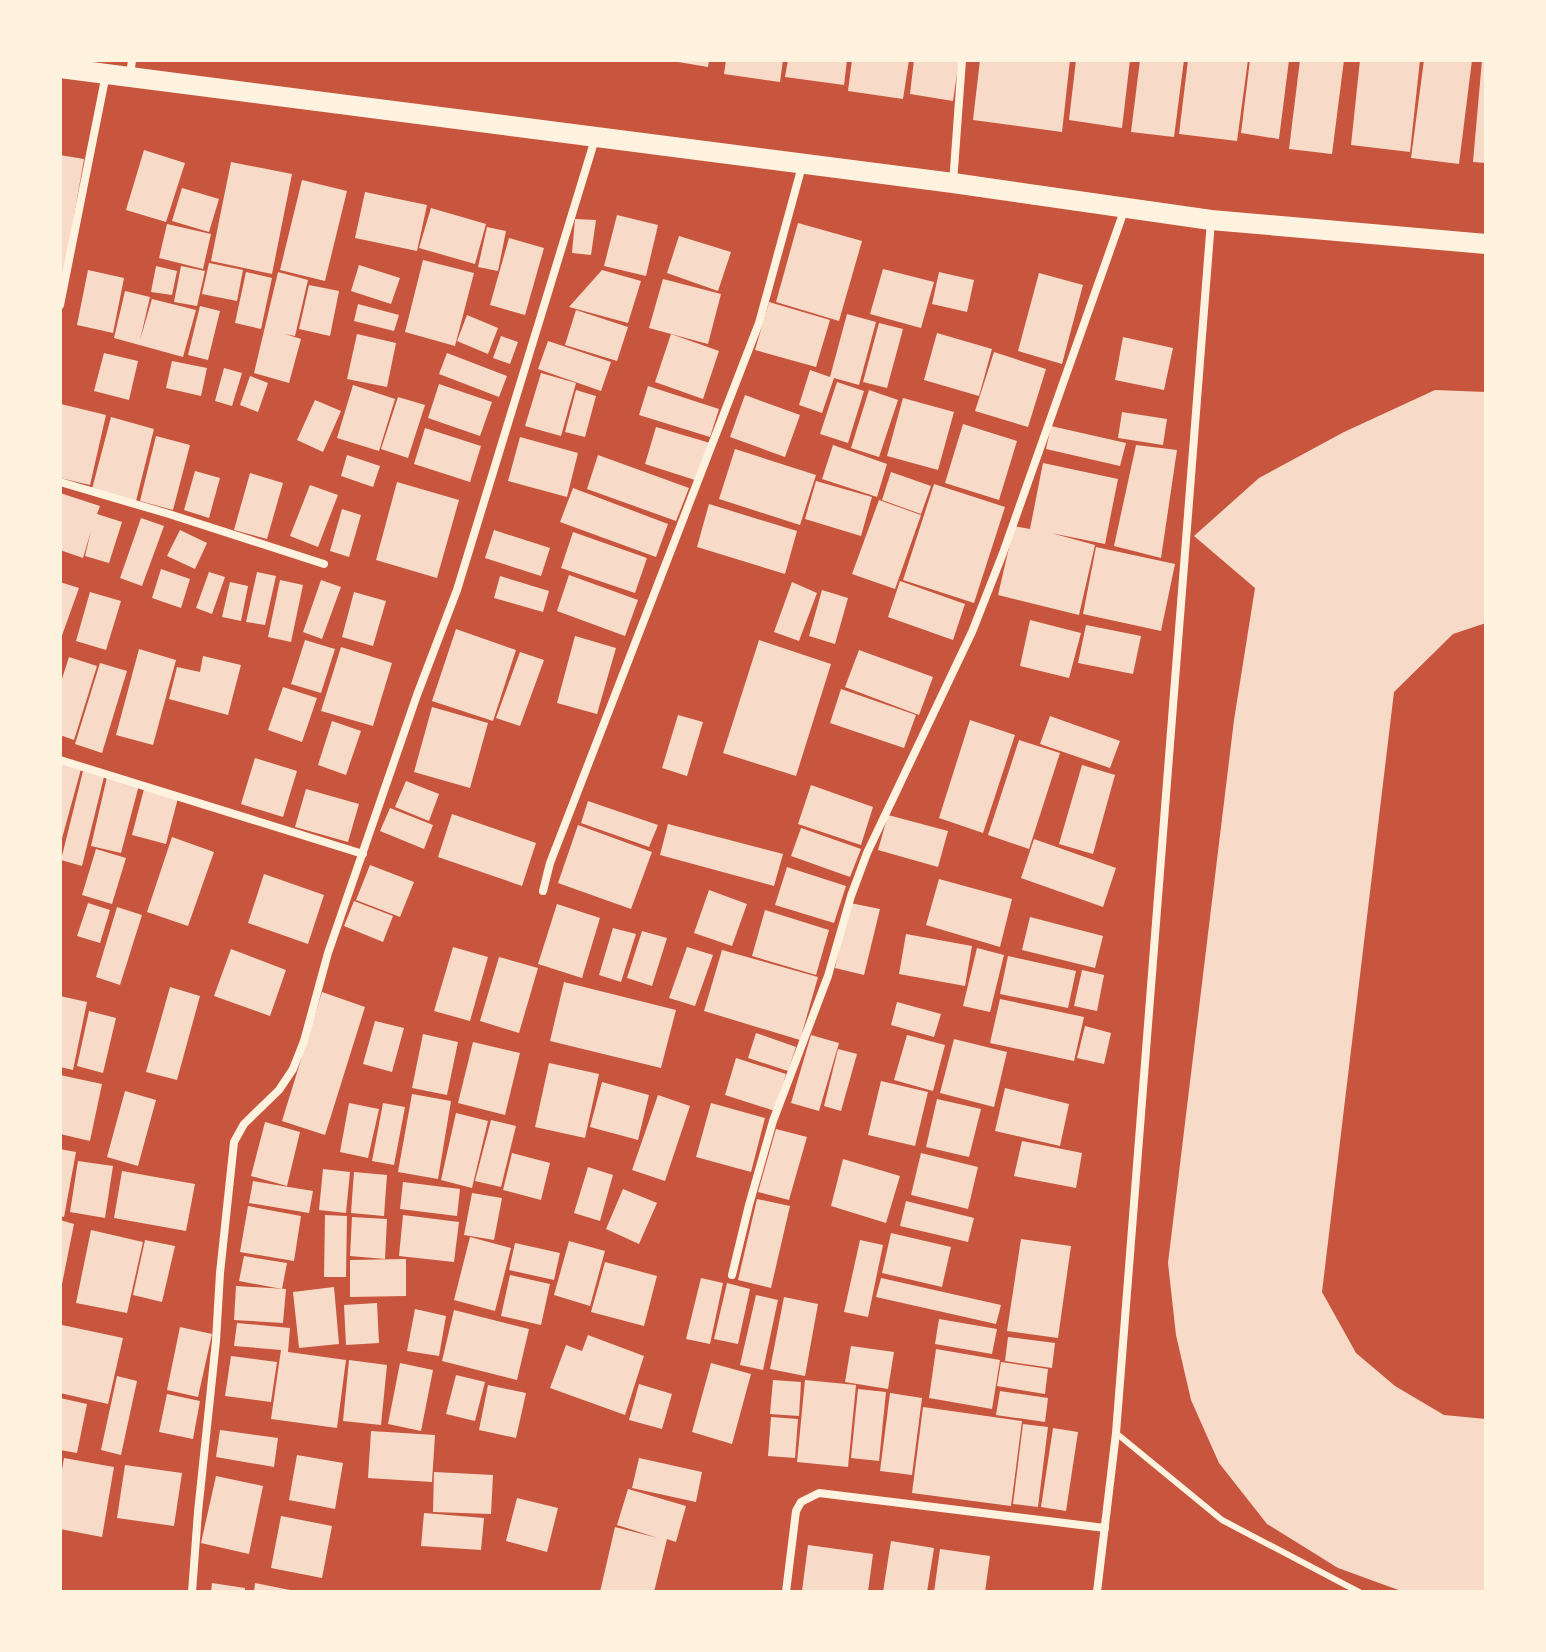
<svg xmlns="http://www.w3.org/2000/svg" width="1546" height="1652" font-family="'Roboto Serif',serif">
  <rect width="100%" height="100%" fill="#c8553d"/>
  <!-- building -->
  <g fill="#f7dbc8">
    <polygon points="666,60 709,60 708,67"/>
    <polygon points="726,60 783,60 780,82 724,74"/>
    <polygon points="788,60 847,60 844,85 785,77"/>
    <polygon points="852,60 909,60 903,99 848,91"/>
    <polygon points="914,60 959,60 953,101 910,94"/>
    <polygon points="980,60 1070,60 1062,132 973,120"/>
    <polygon points="1076,60 1130,60 1122,128 1069,120"/>
    <polygon points="1140,60 1184,60 1174,137 1131,132"/>
    <polygon points="1188,60 1248,60 1237,141 1179,134"/>
    <polygon points="1250,60 1289,60 1279,139 1241,133"/>
    <polygon points="1300,60 1344,60 1332,154 1289,149"/>
    <polygon points="1360,60 1420,60 1410,152 1351,145"/>
    <polygon points="1424,60 1472,60 1459,164 1411,158"/>
    <polygon points="1482,60 1486,60 1486,163 1473,162"/>
    <polygon points="144,150 185,163 166,222 126,210"/>
    <polygon points="60,155 84,159 63,278 60,278"/>
    <polygon points="231,162 292,174 272,274 211,261"/>
    <polygon points="302,180 347,191 325,281 280,270"/>
    <polygon points="182,188 219,199 209,232 172,221"/>
    <polygon points="365,192 427,205 417,251 355,238"/>
    <polygon points="431,208 486,224 475,264 419,248"/>
    <polygon points="617,215 658,225 646,276 604,266"/>
    <polygon points="575,219 596,220 591,255 572,253"/>
    <polygon points="798,223 862,241 839,321 776,302"/>
    <polygon points="167,224 211,234 203,269 159,258"/>
    <polygon points="487,227 506,231 498,271 478,267"/>
    <polygon points="679,236 731,252 718,291 667,273"/>
    <polygon points="509,238 544,248 525,315 490,305"/>
    <polygon points="423,260 474,273 455,346 405,332"/>
    <polygon points="209,263 243,270 237,301 202,294"/>
    <polygon points="359,265 400,278 391,304 351,291"/>
    <polygon points="156,266 177,271 172,295 151,292"/>
    <polygon points="181,266 205,271 197,306 174,302"/>
    <polygon points="883,269 934,282 921,328 870,314"/>
    <polygon points="88,270 124,278 113,333 77,325"/>
    <polygon points="602,270 641,281 628,323 569,307"/>
    <polygon points="246,272 272,278 261,329 235,323"/>
    <polygon points="278,272 308,280 295,336 285,334 301,339 289,383 254,373"/>
    <polygon points="939,272 974,280 967,312 932,304"/>
    <polygon points="1039,273 1083,285 1062,364 1018,351"/>
    <polygon points="663,279 721,294 708,344 649,328"/>
    <polygon points="309,285 339,291 330,336 299,329"/>
    <polygon points="125,291 150,297 140,340 152,299 196,310 183,357 114,338"/>
    <polygon points="769,302 830,320 816,367 755,350"/>
    <polygon points="358,304 399,315 394,331 354,321"/>
    <polygon points="200,306 220,311 208,360 188,355"/>
    <polygon points="576,310 628,327 617,361 565,345"/>
    <polygon points="847,314 876,322 859,385 834,378 822,413 799,405 810,370 830,377"/>
    <polygon points="467,315 498,328 488,354 457,341"/>
    <polygon points="879,323 903,329 887,388 863,382"/>
    <polygon points="937,333 992,349 979,396 924,380"/>
    <polygon points="357,334 396,343 387,387 347,379"/>
    <polygon points="671,334 719,351 703,399 655,382"/>
    <polygon points="501,336 518,342 510,364 493,358"/>
    <polygon points="1123,337 1173,348 1164,390 1115,380"/>
    <polygon points="548,341 611,362 601,391 538,369"/>
    <polygon points="994,352 1046,369 1028,427 975,411"/>
    <polygon points="104,353 138,361 129,400 94,391"/>
    <polygon points="447,353 507,376 499,397 439,374"/>
    <polygon points="172,361 207,368 201,396 166,388"/>
    <polygon points="224,368 242,373 232,406 215,401"/>
    <polygon points="541,373 576,383 561,436 525,426"/>
    <polygon points="250,376 268,383 258,412 240,405"/>
    <polygon points="837,382 864,391 848,443 820,434"/>
    <polygon points="439,384 492,402 480,436 428,418"/>
    <polygon points="353,385 395,399 379,451 337,438"/>
    <polygon points="648,386 719,409 710,437 639,415"/>
    <polygon points="576,390 596,396 585,437 565,432"/>
    <polygon points="869,390 898,400 879,457 851,448"/>
    <polygon points="1435,390 1486,392 1486,623 1453,634 1394,692 1322,1292 1356,1353 1395,1386 1444,1415 1486,1419 1486,1592 1404,1592 1338,1568 1267,1524 1219,1463 1191,1400 1176,1335 1168,1263 1234,720 1255,588 1194,536 1259,478 1344,432"/>
    <polygon points="745,395 800,415 785,457 730,437"/>
    <polygon points="398,397 425,405 408,458 381,449"/>
    <polygon points="903,398 954,412 938,470 887,456"/>
    <polygon points="315,400 341,411 323,452 297,440"/>
    <polygon points="61,404 106,415 90,485 60,478"/>
    <polygon points="1122,412 1167,419 1163,445 1118,438"/>
    <polygon points="111,417 154,429 136,501 92,489"/>
    <polygon points="963,424 1017,441 999,500 945,483"/>
    <polygon points="1051,426 1126,443 1120,466 1046,449"/>
    <polygon points="656,427 710,443 698,481 645,464"/>
    <polygon points="425,428 481,446 470,482 414,464"/>
    <polygon points="156,436 190,445 173,510 140,501"/>
    <polygon points="520,437 578,453 567,497 508,481"/>
    <polygon points="833,445 887,464 877,497 822,479"/>
    <polygon points="1136,445 1177,450 1161,558 1114,546"/>
    <polygon points="735,449 816,475 800,525 719,499"/>
    <polygon points="347,455 380,466 373,487 341,476"/>
    <polygon points="598,455 689,488 676,521 587,489"/>
    <polygon points="1043,463 1118,479 1105,544 1051,533 1095,545 1079,615 998,595 1014,526 1030,529"/>
    <polygon points="195,471 220,478 209,518 184,510"/>
    <polygon points="891,472 931,486 921,514 882,500"/>
    <polygon points="250,473 283,483 267,539 234,530"/>
    <polygon points="816,481 872,497 861,536 805,519"/>
    <polygon points="397,482 459,500 437,578 376,560"/>
    <polygon points="934,484 1005,507 974,603 903,580"/>
    <polygon points="310,485 338,495 318,547 290,536"/>
    <polygon points="573,488 668,524 656,557 560,522"/>
    <polygon points="60,493 100,506 97,514 122,522 109,563 85,556 91,531 83,558 60,550"/>
    <polygon points="879,500 921,515 895,589 852,574"/>
    <polygon points="709,504 797,531 785,574 697,547"/>
    <polygon points="342,509 361,515 349,557 330,551"/>
    <polygon points="141,518 164,526 142,586 120,578"/>
    <polygon points="180,530 207,543 195,569 167,556"/>
    <polygon points="494,530 550,548 541,576 485,558"/>
    <polygon points="573,532 647,558 635,593 561,568"/>
    <polygon points="1096,547 1175,564 1161,631 1083,614"/>
    <polygon points="161,569 190,579 181,608 152,598"/>
    <polygon points="209,572 225,577 212,614 196,608"/>
    <polygon points="257,572 276,576 265,625 246,622"/>
    <polygon points="569,575 638,600 625,636 557,611"/>
    <polygon points="500,576 549,591 543,612 494,598"/>
    <polygon points="280,580 303,585 291,642 268,637"/>
    <polygon points="321,580 341,587 322,639 303,632"/>
    <polygon points="900,581 965,604 953,640 888,617"/>
    <polygon points="60,582 79,588 60,641"/>
    <polygon points="230,582 248,586 241,621 222,617"/>
    <polygon points="792,582 817,593 799,641 774,632"/>
    <polygon points="822,590 848,598 835,644 809,636"/>
    <polygon points="90,592 121,601 106,650 76,641"/>
    <polygon points="354,592 386,601 373,646 342,637"/>
    <polygon points="1030,620 1081,633 1069,678 1020,666"/>
    <polygon points="1086,625 1141,636 1133,674 1078,663"/>
    <polygon points="456,629 516,650 493,721 432,701"/>
    <polygon points="575,636 616,648 597,714 557,703"/>
    <polygon points="305,640 335,649 321,693 291,684"/>
    <polygon points="759,640 831,664 796,776 723,753"/>
    <polygon points="341,647 392,663 373,726 321,711"/>
    <polygon points="139,649 176,660 153,745 116,735"/>
    <polygon points="859,650 933,677 919,715 845,687"/>
    <polygon points="520,652 544,660 520,726 496,718"/>
    <polygon points="203,656 241,665 228,715 169,699 177,667 200,672"/>
    <polygon points="69,657 97,666 74,740 60,735 60,685"/>
    <polygon points="100,663 127,671 102,753 75,744"/>
    <polygon points="283,687 317,698 302,742 268,730"/>
    <polygon points="841,689 916,715 904,748 830,723"/>
    <polygon points="432,707 488,723 470,788 414,772"/>
    <polygon points="678,715 703,722 687,776 662,768"/>
    <polygon points="1050,716 1120,741 1110,768 1040,744"/>
    <polygon points="970,720 1015,735 983,833 939,818"/>
    <polygon points="332,721 361,731 346,775 318,765"/>
    <polygon points="1019,740 1060,753 1029,849 988,835"/>
    <polygon points="255,758 297,771 283,817 241,804"/>
    <polygon points="60,763 81,769 61,842 60,842"/>
    <polygon points="1082,765 1115,775 1093,854 1059,844"/>
    <polygon points="83,771 104,777 82,866 61,860"/>
    <polygon points="107,777 139,785 121,853 91,846"/>
    <polygon points="406,781 439,794 429,821 395,807"/>
    <polygon points="811,785 873,807 861,845 798,824"/>
    <polygon points="144,789 178,798 166,844 132,835"/>
    <polygon points="306,789 359,804 348,842 295,827"/>
    <polygon points="588,801 658,825 649,847 581,823"/>
    <polygon points="390,808 433,825 424,849 380,831"/>
    <polygon points="452,814 536,843 522,886 438,857"/>
    <polygon points="888,815 948,831 938,867 878,850"/>
    <polygon points="668,824 783,854 774,886 660,855"/>
    <polygon points="578,825 652,852 631,909 558,883"/>
    <polygon points="801,828 861,849 850,877 791,856"/>
    <polygon points="172,837 214,852 188,926 147,912"/>
    <polygon points="1034,839 1116,868 1103,907 1021,878"/>
    <polygon points="96,849 126,858 112,904 82,895"/>
    <polygon points="370,865 414,882 400,917 356,900"/>
    <polygon points="787,867 846,886 834,923 775,905"/>
    <polygon points="264,874 324,895 308,944 248,923"/>
    <polygon points="939,879 1012,899 1000,947 926,925"/>
    <polygon points="709,890 747,904 732,946 694,933"/>
    <polygon points="354,901 393,916 383,942 344,926"/>
    <polygon points="88,903 110,910 100,943 77,936"/>
    <polygon points="850,903 880,909 864,975 835,968"/>
    <polygon points="557,904 600,918 582,978 538,964"/>
    <polygon points="117,907 142,915 120,985 96,977"/>
    <polygon points="765,910 829,930 816,975 752,956"/>
    <polygon points="1030,917 1103,936 1095,968 1022,950"/>
    <polygon points="613,928 636,934 621,982 599,975"/>
    <polygon points="642,931 667,938 652,986 627,978"/>
    <polygon points="906,934 972,946 965,986 899,974"/>
    <polygon points="453,947 488,957 470,1021 434,1011"/>
    <polygon points="687,947 713,955 695,1006 669,998"/>
    <polygon points="977,948 1004,955 990,1012 963,1006"/>
    <polygon points="231,949 286,970 270,1016 214,996"/>
    <polygon points="722,950 818,977 800,1040 704,1011"/>
    <polygon points="1008,956 1076,971 1068,1008 1000,994"/>
    <polygon points="499,957 538,968 519,1033 480,1021"/>
    <polygon points="1082,970 1104,975 1097,1011 1074,1006"/>
    <polygon points="564,982 676,1010 661,1068 550,1041"/>
    <polygon points="170,987 200,996 177,1080 146,1072"/>
    <polygon points="322,992 365,1007 325,1135 282,1121"/>
    <polygon points="60,996 87,1002 73,1070 60,1067"/>
    <polygon points="1000,999 1084,1017 1074,1061 990,1043"/>
    <polygon points="897,1002 941,1014 934,1037 891,1025"/>
    <polygon points="89,1011 116,1018 103,1073 77,1066"/>
    <polygon points="375,1021 404,1028 392,1072 363,1064"/>
    <polygon points="1085,1026 1111,1033 1104,1064 1077,1058"/>
    <polygon points="756,1033 796,1047 788,1071 748,1058"/>
    <polygon points="423,1034 458,1042 447,1095 412,1088"/>
    <polygon points="811,1035 839,1043 819,1111 791,1103"/>
    <polygon points="907,1035 945,1045 933,1091 894,1080"/>
    <polygon points="954,1039 1007,1052 994,1107 940,1093"/>
    <polygon points="473,1042 520,1053 505,1115 458,1103"/>
    <polygon points="838,1049 857,1054 841,1111 824,1106"/>
    <polygon points="736,1058 786,1074 775,1111 725,1095"/>
    <polygon points="549,1063 599,1074 585,1138 535,1127"/>
    <polygon points="60,1075 102,1084 90,1141 60,1134"/>
    <polygon points="881,1081 928,1092 915,1146 868,1135"/>
    <polygon points="602,1082 649,1095 638,1140 590,1127"/>
    <polygon points="1005,1088 1069,1104 1060,1146 995,1131"/>
    <polygon points="125,1091 156,1100 138,1166 107,1157"/>
    <polygon points="412,1094 451,1101 438,1179 398,1172"/>
    <polygon points="658,1095 690,1106 665,1181 632,1170"/>
    <polygon points="937,1099 981,1109 969,1157 926,1147"/>
    <polygon points="349,1103 379,1109 368,1158 340,1152"/>
    <polygon points="383,1103 405,1107 394,1165 372,1161"/>
    <polygon points="711,1103 765,1118 751,1172 696,1157"/>
    <polygon points="456,1113 488,1121 472,1188 441,1180"/>
    <polygon points="491,1120 516,1126 501,1187 475,1181"/>
    <polygon points="265,1122 300,1132 287,1186 251,1176"/>
    <polygon points="776,1129 807,1137 789,1200 758,1192"/>
    <polygon points="1022,1141 1082,1153 1076,1188 1014,1176"/>
    <polygon points="60,1149 76,1152 64,1217 60,1216"/>
    <polygon points="512,1153 550,1163 541,1200 503,1190"/>
    <polygon points="921,1153 978,1167 968,1209 911,1195"/>
    <polygon points="843,1159 900,1176 886,1223 831,1206"/>
    <polygon points="78,1161 113,1166 105,1218 70,1212"/>
    <polygon points="588,1167 613,1175 600,1221 574,1213"/>
    <polygon points="323,1169 350,1172 346,1213 319,1210"/>
    <polygon points="122,1171 195,1184 186,1231 114,1218"/>
    <polygon points="354,1172 387,1175 384,1216 351,1213"/>
    <polygon points="253,1181 313,1191 309,1213 249,1203"/>
    <polygon points="403,1182 460,1189 457,1216 400,1209"/>
    <polygon points="623,1189 657,1203 639,1244 606,1229"/>
    <polygon points="472,1193 502,1198 494,1240 464,1235"/>
    <polygon points="757,1199 790,1206 771,1288 738,1280"/>
    <polygon points="906,1201 974,1218 968,1242 900,1226"/>
    <polygon points="248,1206 301,1216 294,1261 240,1252"/>
    <polygon points="325,1215 347,1216 346,1277 324,1277"/>
    <polygon points="403,1215 459,1222 454,1262 399,1256"/>
    <polygon points="352,1217 387,1219 385,1259 350,1256"/>
    <polygon points="60,1220 74,1224 61,1289 60,1289"/>
    <polygon points="91,1230 143,1242 127,1313 76,1303"/>
    <polygon points="891,1233 951,1247 942,1287 882,1273"/>
    <polygon points="470,1237 511,1248 495,1311 454,1300"/>
    <polygon points="1021,1239 1071,1246 1058,1338 1007,1331"/>
    <polygon points="145,1240 175,1246 162,1302 133,1295"/>
    <polygon points="860,1240 883,1245 868,1317 844,1312"/>
    <polygon points="569,1241 605,1251 590,1306 554,1295"/>
    <polygon points="515,1243 560,1253 554,1280 509,1270"/>
    <polygon points="244,1256 287,1263 282,1289 239,1281"/>
    <polygon points="406,1259 406,1296 350,1297 350,1260"/>
    <polygon points="605,1262 657,1276 644,1326 591,1312"/>
    <polygon points="510,1275 550,1284 541,1325 501,1316"/>
    <polygon points="701,1278 723,1283 710,1344 686,1339"/>
    <polygon points="881,1278 1001,1305 996,1324 876,1297"/>
    <polygon points="727,1283 750,1289 738,1344 714,1339"/>
    <polygon points="236,1286 286,1289 283,1323 234,1320"/>
    <polygon points="334,1287 339,1344 299,1348 293,1292"/>
    <polygon points="756,1295 778,1300 763,1370 740,1365"/>
    <polygon points="784,1297 818,1304 805,1376 770,1369"/>
    <polygon points="377,1303 379,1343 346,1345 344,1305"/>
    <polygon points="415,1309 446,1316 439,1356 407,1351"/>
    <polygon points="454,1310 529,1329 517,1380 442,1361"/>
    <polygon points="939,1319 997,1329 992,1354 935,1344"/>
    <polygon points="237,1323 290,1328 288,1352 346,1360 337,1428 271,1419 281,1350 234,1346"/>
    <polygon points="62,1325 123,1338 108,1404 60,1393"/>
    <polygon points="180,1327 212,1334 198,1397 167,1390"/>
    <polygon points="588,1335 644,1356 625,1415 550,1388 566,1345 582,1351"/>
    <polygon points="1008,1337 1055,1343 1052,1368 1005,1361"/>
    <polygon points="851,1346 894,1352 888,1389 845,1382"/>
    <polygon points="936,1349 1000,1360 992,1409 929,1398"/>
    <polygon points="231,1356 277,1362 271,1402 225,1396"/>
    <polygon points="349,1360 387,1365 381,1425 343,1421"/>
    <polygon points="1001,1362 1048,1369 1045,1394 997,1386"/>
    <polygon points="400,1363 433,1370 421,1431 388,1424"/>
    <polygon points="711,1363 751,1374 732,1444 692,1432"/>
    <polygon points="456,1375 485,1382 475,1421 446,1414"/>
    <polygon points="117,1376 137,1381 121,1455 101,1450"/>
    <polygon points="773,1380 801,1382 799,1416 770,1414"/>
    <polygon points="805,1380 856,1385 848,1467 797,1462"/>
    <polygon points="639,1384 672,1394 662,1429 629,1420"/>
    <polygon points="488,1385 526,1393 516,1438 479,1430"/>
    <polygon points="858,1389 886,1392 879,1461 851,1458"/>
    <polygon points="1000,1391 1048,1398 1045,1422 996,1415"/>
    <polygon points="890,1393 922,1398 912,1475 880,1471"/>
    <polygon points="167,1394 200,1401 193,1439 159,1432"/>
    <polygon points="60,1398 87,1404 77,1453 60,1450"/>
    <polygon points="923,1407 1022,1421 1011,1506 912,1493"/>
    <polygon points="771,1417 798,1419 795,1458 768,1456"/>
    <polygon points="1023,1424 1048,1427 1038,1507 1013,1504"/>
    <polygon points="1053,1428 1078,1432 1066,1511 1041,1507"/>
    <polygon points="220,1430 278,1438 274,1467 216,1457"/>
    <polygon points="371,1431 435,1435 432,1482 368,1478"/>
    <polygon points="297,1455 343,1463 335,1509 289,1500"/>
    <polygon points="64,1458 114,1467 102,1537 60,1529 60,1481"/>
    <polygon points="639,1458 702,1472 696,1502 632,1488"/>
    <polygon points="125,1465 182,1473 174,1526 117,1518"/>
    <polygon points="434,1472 493,1475 491,1514 433,1512"/>
    <polygon points="216,1476 263,1486 249,1554 201,1543"/>
    <polygon points="628,1489 686,1506 676,1542 667,1539 654,1592 600,1592 615,1527 658,1538 617,1525"/>
    <polygon points="517,1498 558,1508 547,1552 506,1541"/>
    <polygon points="424,1513 484,1518 481,1550 421,1546"/>
    <polygon points="281,1516 332,1526 322,1578 271,1568"/>
    <polygon points="891,1541 934,1548 927,1592 883,1592"/>
    <polygon points="808,1545 873,1554 868,1592 802,1591"/>
    <polygon points="940,1549 990,1556 985,1592 934,1592"/>
    <polygon points="212,1583 245,1588 245,1592 211,1592"/>
    <polygon points="255,1583 295,1591 295,1592 254,1592"/>
  </g>
  <g fill="none" stroke-linecap="round" stroke-linejoin="round">
    <!-- service -->
    <polyline stroke="#fff3e0" stroke-width="6" points="1116,1433 1222,1520 1359,1592"/>
    <!-- minor -->
    <g stroke="#fff3e0" stroke-width="8">
      <polyline points="130,76 132,60"/>
      <polyline points="953,183 962,60"/>
      <polyline points="60,305 106,74"/>
      <polyline points="60,482 169,514 324,564"/>
      <polyline points="60,760 363,854"/>
      <polyline points="543,891 550,863 759,323 802,166"/>
      <polyline points="732,1275 749,1205 773,1121 828,976 851,896 867,853 972,632 1003,553 1125,208"/>
      <polyline points="192,1592 198,1512 216,1341 220,1273 234,1142 244,1124 279,1090 293,1069 304,1041 328,953 417,695 457,590 595,139"/>
      <polyline points="786,1592 796,1511 801,1502 819,1493 1105,1528"/>
      <polyline points="1097,1592 1116,1433 1211,221"/>
    </g>
    <!-- primary -->
    <polyline stroke="#fff3e0" stroke-width="20" points="60,68 953,183 1211,220 1486,244"/>
  </g>
  <!-- border -->
  <rect width="1546" height="1652" fill="none" stroke="#fff3e0" stroke-width="124"/>
</svg>
